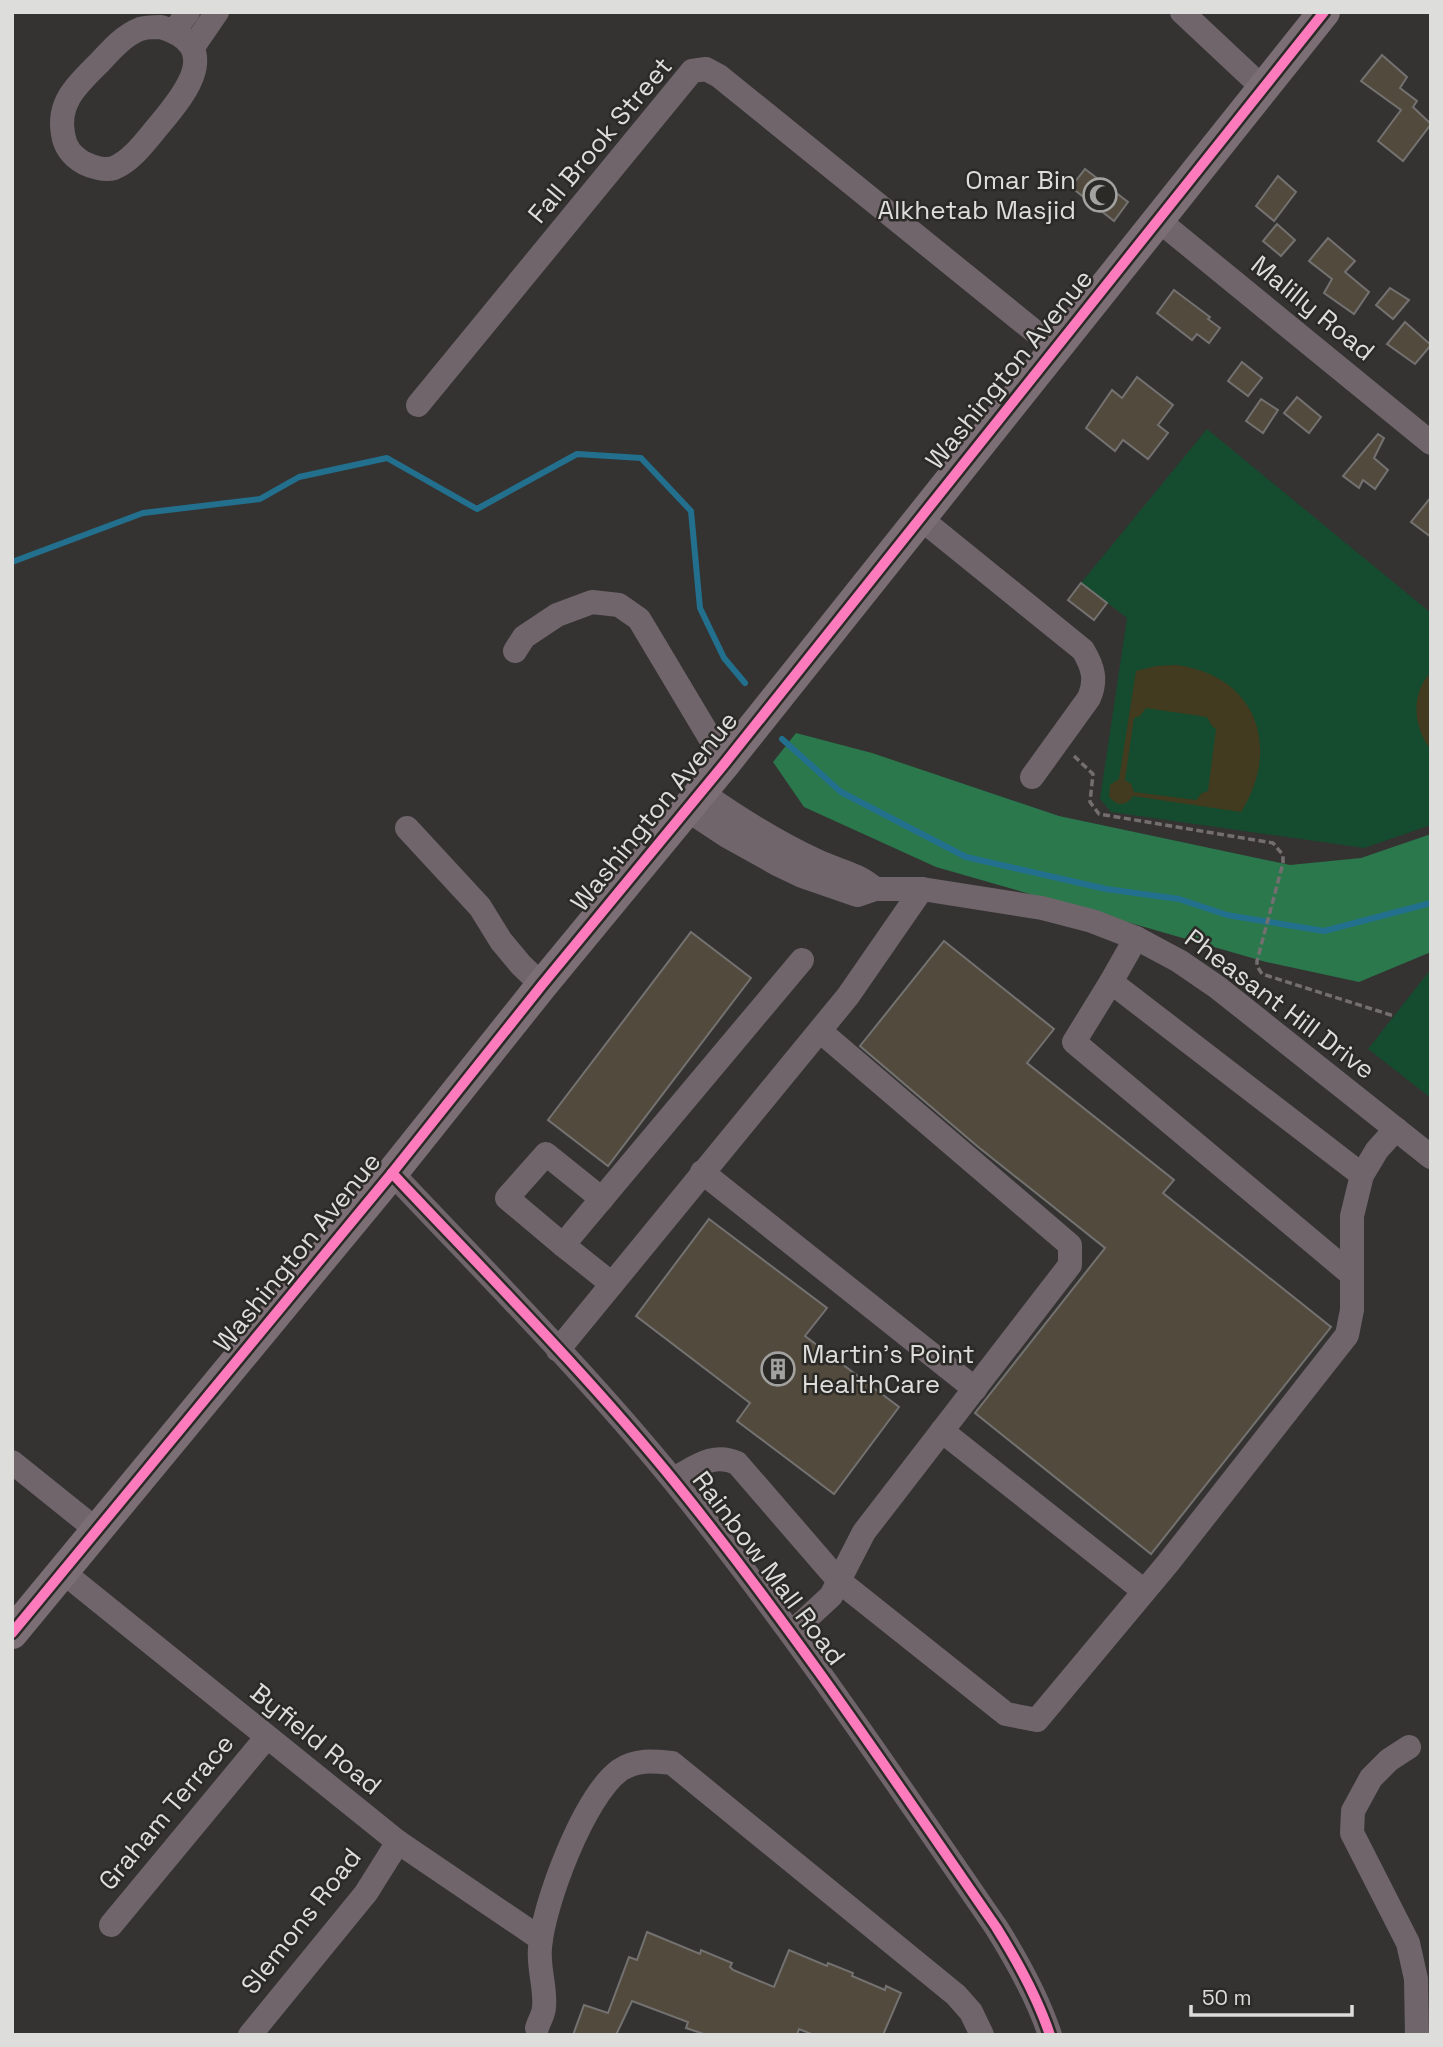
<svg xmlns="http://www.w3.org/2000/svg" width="1443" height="2047" font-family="'Space Grotesk',sans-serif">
  <rect width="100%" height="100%" fill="#343332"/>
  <!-- green -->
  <g fill="#154b2e">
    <polygon points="1207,429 1431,613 1431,825 1364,848 1111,812 1100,799 1127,618 1081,583"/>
    <polygon points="1431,969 1431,1098 1368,1049"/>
  </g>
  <!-- forest -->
  <polygon fill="#2a784c" points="796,733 872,753 1059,816 1290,865 1361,858 1431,834 1431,952 1359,982 1266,962 936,867 804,807 773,762"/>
  <!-- sand -->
  <g fill="#423b1f" fill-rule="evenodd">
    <path d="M1176 665C1256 675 1282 747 1241 812L1133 796C1127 806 1116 807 1109 796L1110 785 1119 779 1136 671 1156 666ZM1146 708 1207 717 1212 726 1216 729 1208 791 1202 793 1196 800 1134 792 1131 784 1125 780 1134 718 1140 716Z"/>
    <path d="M1431 672V750C1413 727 1410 694 1431 672Z"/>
  </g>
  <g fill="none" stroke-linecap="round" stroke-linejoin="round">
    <!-- stream -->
    <g stroke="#22708d" stroke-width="6">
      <polyline points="12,562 143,513 260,499 299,477 387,458 477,509 577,454 641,458 691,511 700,608 724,658 745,683"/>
      <polyline points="782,739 841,792 966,857 1106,889 1179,899 1227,915 1324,931 1431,903"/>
    </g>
  </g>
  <!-- building -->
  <g fill="#534a3e" stroke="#737271" stroke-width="2">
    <polygon points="1382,55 1407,77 1400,88 1417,101 1413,107 1431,124 1403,161 1378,141 1401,110 1361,81"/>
    <polygon points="1085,169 1128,202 1114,221 1071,187"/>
    <polygon points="1278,176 1296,192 1274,221 1256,206"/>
    <polygon points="1277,224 1295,240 1281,256 1263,241"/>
    <polygon points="1328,238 1355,261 1345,272 1369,292 1354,314 1324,293 1332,279 1309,261"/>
    <polygon points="1390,288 1409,300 1393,319 1376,305"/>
    <polygon points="1174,290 1210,317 1208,319 1220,328 1209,343 1197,334 1192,340 1157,313"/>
    <polygon points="1405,322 1431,345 1415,364 1387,344"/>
    <polygon points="1242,362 1262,378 1248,396 1228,381"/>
    <polygon points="1137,377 1173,405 1158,425 1168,433 1148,459 1123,440 1115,451 1086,428 1112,390 1122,398"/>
    <polygon points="1297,397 1321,417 1309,433 1284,413"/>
    <polygon points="1261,399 1278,410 1263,433 1246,421"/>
    <polygon points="1378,434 1384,438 1374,458 1388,470 1375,489 1363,480 1359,488 1343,476"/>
    <polygon points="1431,497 1431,537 1411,522"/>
    <polygon points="1081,583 1107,603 1094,620 1068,600"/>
    <polygon points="691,932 751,978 608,1166 548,1120"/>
    <polygon points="944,941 1054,1029 1027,1063 1174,1180 1163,1193 1331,1327 1151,1554 975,1413 1105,1248 977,1146 860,1046"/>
    <polygon points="709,1219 827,1308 805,1336 899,1407 834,1494 737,1421 750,1403 636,1316"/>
    <polygon points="647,1932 700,1954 701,1950 732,1963 730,1967 733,1970 774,1987 789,1950 827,1966 828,1963 853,1973 852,1976 885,1990 886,1986 901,1993 883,2035 814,2035 799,2029 797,2035 707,2035 686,2028 688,2022 632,2001 616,2035 573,2035 584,2005 608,2013 629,1957 637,1960"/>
  </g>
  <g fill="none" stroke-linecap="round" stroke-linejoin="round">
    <!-- path -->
    <polyline stroke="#746e70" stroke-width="3.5" stroke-dasharray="7 3.5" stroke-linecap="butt" points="1074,756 1093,774 1090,802 1099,814 1273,843 1283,855 1283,863 1257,961 1257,966 1262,974 1394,1016"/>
    <!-- minor -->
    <g stroke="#70656b" stroke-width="24">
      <polyline points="1182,12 1263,88"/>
      <path d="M161 27C223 46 187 92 160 124 147 139 133 160 114 168 105 171 92 167 84 163 72 156 65 148 63 134 57 102 78 84 99 63 111 50 123 36 140 29 146 27 154 27 161 27Z"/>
      <polyline points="174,31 188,12"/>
      <polyline points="193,47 217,12"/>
      <polyline points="1157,219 1431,443"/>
      <polyline points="418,405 692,71 706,69 719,76 1055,348"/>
      <path d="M920 518 1083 650C1093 667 1097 680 1089 698L1032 777"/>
      <polyline points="515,651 524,637 557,615 592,602 619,605 639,619 725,763"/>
      <path d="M701 792C738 818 776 842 817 861 838 871 857 873 875 889"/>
      <polyline points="686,809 727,836 779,865 802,876 857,895 875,889 922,889 1042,908 1092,921 1136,938 1179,961 1217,987 1431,1157"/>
      <polyline points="407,828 480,907 501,941 521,965 542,985"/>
      <polyline points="1136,938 1111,982 1362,1175"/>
      <polyline points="1111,982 1074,1042 1351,1274"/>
      <polyline points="702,1172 975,1389"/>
      <path d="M392 1173C487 1274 586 1373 674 1481 790 1624 892 1776 996 1927 1018 1962 1037 1996 1050 2035"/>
      <polyline points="563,1245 507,1198 546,1154 602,1199"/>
      <polyline points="612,1284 563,1245 802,960"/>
      <polyline points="558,1350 848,996 922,889"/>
      <polyline points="942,1431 1144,1591"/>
      <polyline points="12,1462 98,1531"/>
      <path d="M673 1479C695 1468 712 1452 737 1463L839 1581 1006 1714 1037 1720 1168 1563 1347 1335 1352 1310V1216L1362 1175 1377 1150 1396 1129"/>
      <polyline points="63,1572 398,1842 541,1939"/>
      <polyline points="792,1632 831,1596 864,1532 1070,1265 1070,1245 820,1031"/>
      <polyline points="1409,1747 1389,1760 1371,1778 1353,1811 1352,1833 1408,1943 1416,1979 1417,2035"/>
      <polyline points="111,1925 266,1738"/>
      <path d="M537 2028C539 2021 544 2014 544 2007 546 1988 538 1968 540 1948 543 1905 584 1796 620 1770 637 1759 653 1761 672 1763L956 1995 971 2012 982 2035"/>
      <polyline points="250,2035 366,1893 398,1842"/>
    </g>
    <!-- major -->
    <polyline stroke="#7b6e74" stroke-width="32" points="12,1633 392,1173 542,985 725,763 1324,12"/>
    <defs>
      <g id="cycleway">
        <path d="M392 1173C487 1274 586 1373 674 1481 790 1624 892 1776 996 1927 1018 1962 1037 1996 1050 2035"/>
        <polyline points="12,1633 392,1173 542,985 725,763 1324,12"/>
      </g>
    </defs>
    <!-- cycleway casing -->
    <use href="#cycleway" stroke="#2b2a27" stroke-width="15"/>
    <!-- cycleway -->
    <use href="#cycleway" stroke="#fd7abc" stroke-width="10"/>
  </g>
  <!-- icons -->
  <defs>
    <symbol id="mosque-ring" viewBox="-11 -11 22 22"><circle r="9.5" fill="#2b2a27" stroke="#a2a2a0" stroke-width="1.5"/><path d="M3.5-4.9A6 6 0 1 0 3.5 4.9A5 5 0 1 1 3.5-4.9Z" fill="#a2a2a0"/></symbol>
    <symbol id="building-ring" viewBox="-11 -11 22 22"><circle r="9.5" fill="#2b2a27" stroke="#a2a2a0" stroke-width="1.5"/><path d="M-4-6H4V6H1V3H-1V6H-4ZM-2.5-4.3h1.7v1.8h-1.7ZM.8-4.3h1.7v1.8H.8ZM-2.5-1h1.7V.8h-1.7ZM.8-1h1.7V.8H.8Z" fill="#a2a2a0"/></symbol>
  </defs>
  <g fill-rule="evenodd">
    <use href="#mosque-ring" x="1081" y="176" width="38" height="38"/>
    <use href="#building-ring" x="759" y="1350" width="38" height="38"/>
  </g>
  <g text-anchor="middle" stroke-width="5" stroke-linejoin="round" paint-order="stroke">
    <!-- street labels -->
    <g font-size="26" fill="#dddddb" stroke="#2b2a27">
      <text transform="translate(600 140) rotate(-50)" y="9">Fall Brook Street</text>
      <text transform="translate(1313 308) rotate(39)" y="9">Malilly Road</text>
      <text transform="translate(1009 369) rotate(-51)" y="9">Washington Avenue</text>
      <text transform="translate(654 811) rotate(-51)" y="9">Washington Avenue</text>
      <text transform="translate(1280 1004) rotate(37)" y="9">Pheasant Hill Drive</text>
      <text transform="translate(297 1252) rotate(-51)" y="9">Washington Avenue</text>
      <text transform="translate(769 1568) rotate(53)" y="9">Rainbow Mall Road</text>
      <text transform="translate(316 1739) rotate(39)" y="9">Byfield Road</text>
      <text transform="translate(166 1812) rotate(-50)" y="9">Graham Terrace</text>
      <text transform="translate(301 1921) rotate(-52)" y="9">Slemons Road</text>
    </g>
    <!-- poi labels -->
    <g font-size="26" fill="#dddddb" stroke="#2b2a27" text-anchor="end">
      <text x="1076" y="189">Omar Bin<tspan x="1076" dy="30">Alkhetab Masjid</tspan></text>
      <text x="802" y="1363" text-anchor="start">Martin's Point<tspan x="802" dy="30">HealthCare</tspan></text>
    </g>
  </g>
  <!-- border -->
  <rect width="1443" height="2047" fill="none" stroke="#dddddb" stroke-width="28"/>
  <!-- scale -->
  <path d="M1191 2005v10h161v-10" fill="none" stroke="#dddddb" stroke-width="3.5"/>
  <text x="1202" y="2005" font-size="21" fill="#dddddb" stroke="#2b2a27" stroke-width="5" paint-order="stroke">50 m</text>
</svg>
